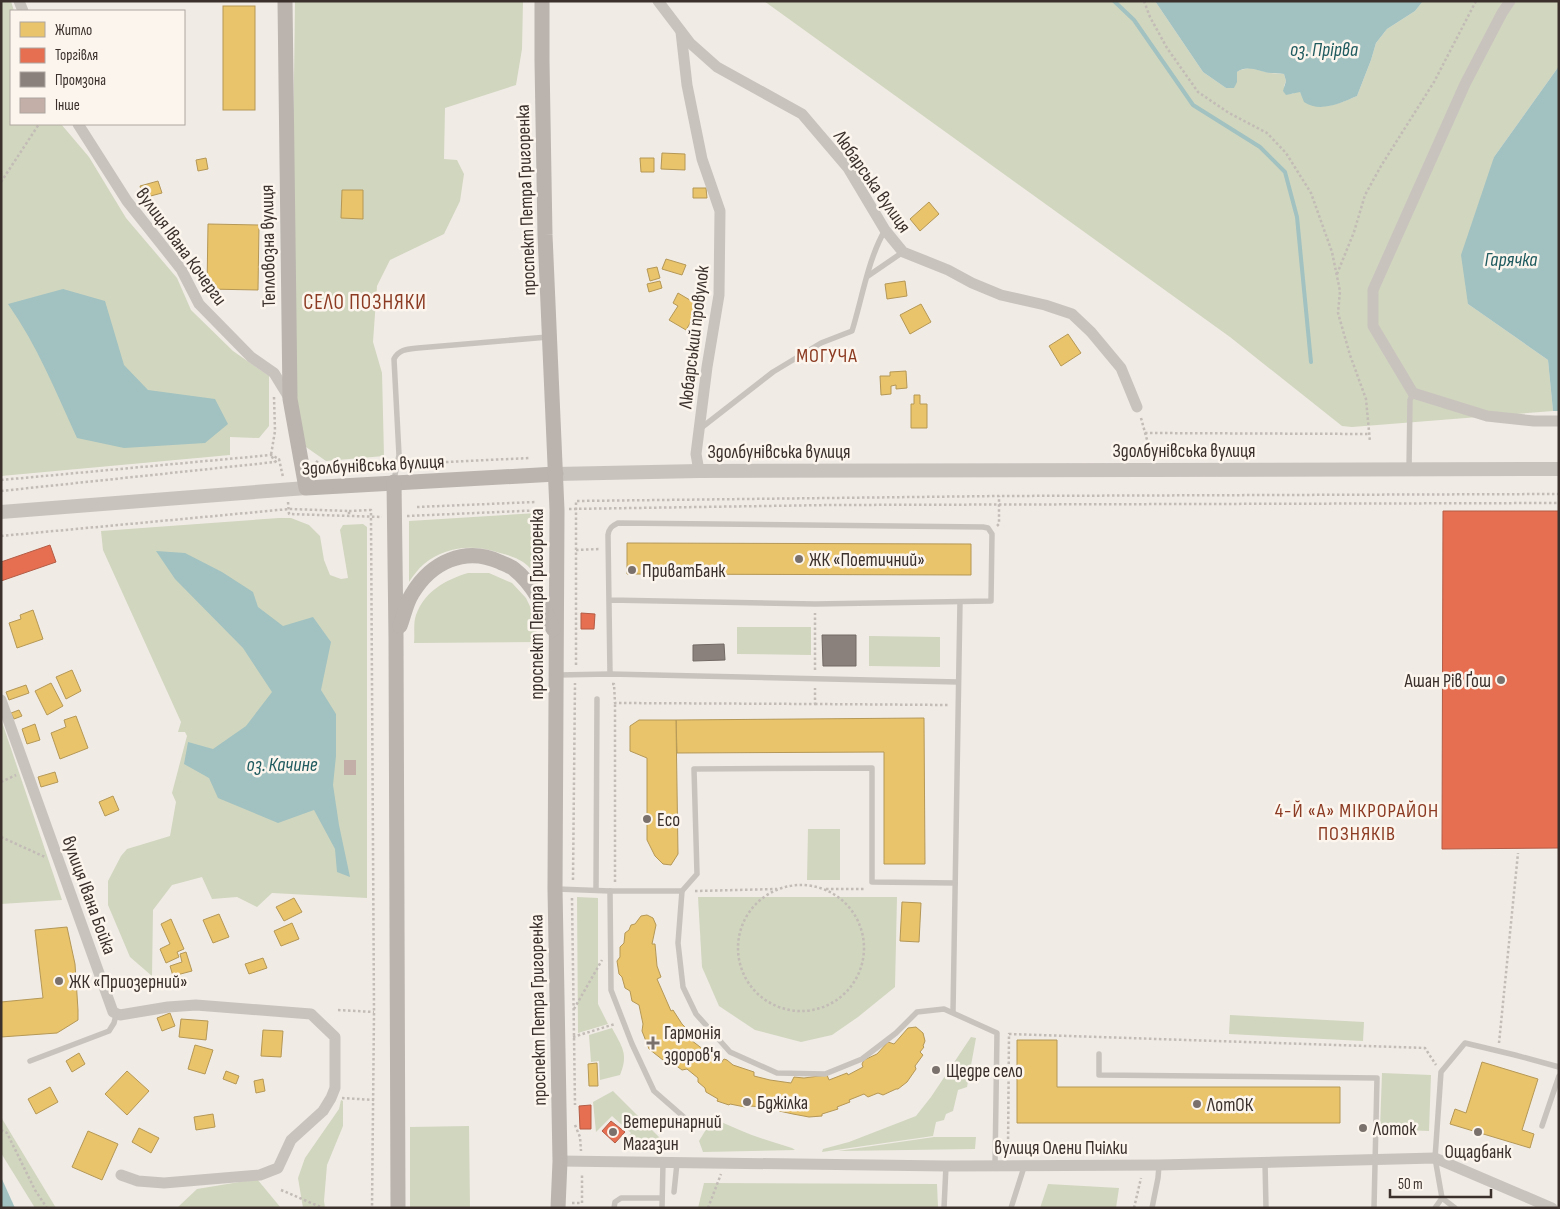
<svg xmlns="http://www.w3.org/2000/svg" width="1560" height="1209" font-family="'Sofia Sans Condensed',sans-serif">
  <rect width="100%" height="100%" fill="#f0ebe5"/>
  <!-- green -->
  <g fill="#d1d6bf">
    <polygon points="1,1 11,1 14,11 11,11 11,124 61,124 89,157 126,218 177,278 191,310 233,351 269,376 269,426 259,438 230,437 230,455 1,476"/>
    <polygon points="295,1 523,1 522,49 516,85 445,108 444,159 457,160 464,174 460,201 444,234 390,260 377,286 373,342 382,373 384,456 326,461 306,447 297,408 292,236"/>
    <path d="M764 1H1155L1203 72 1226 88H1234L1237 72 1240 70 1250 68 1270 73 1284 74 1286 81 1284 86 1292 94 1296 92H1300C1312 116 1338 104 1357 96L1371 60 1376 43 1387 29 1415 11 1423 1H1559V66L1494 157 1468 304 1548 360 1553 411 1352 427 1342 426 1230 337Z"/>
    <path d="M538 513 544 524 542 584C537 578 533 571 528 566 521 559 509 555 500 553 473 544 446 546 424 564 418 569 413 576 409 582V521Z"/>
    <polygon points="279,518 291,518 309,525 320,536 324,560 330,575 341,579 348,578 340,530 343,525 363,524 367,527 367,898 272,893 257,907 237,897 212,899 202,877 172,885 153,910 152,976 130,957 108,905 108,881 121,856 127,849 170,836 176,802 172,793 187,736 185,732 178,732 181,722 103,550 101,531"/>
    <path d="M468 573H489L512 583 526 598 536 619 537 642 414 643C415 634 413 623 416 615 425 591 445 580 468 573Z"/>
    <polygon points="737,627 811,627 811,655 737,654"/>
    <polygon points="869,636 940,637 940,667 869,666"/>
    <polygon points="1,719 62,900 1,904"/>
    <polygon points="808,829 840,829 840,880 807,880"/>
    <polygon points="577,897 598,898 598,1004 608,1024 578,1033"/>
    <polygon points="698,897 897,897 895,987 858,1017 832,1035 801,1042 755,1030 719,1006 702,967"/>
    <polygon points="1230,1015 1364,1022 1363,1041 1229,1034"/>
    <path d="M612 1028C622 1047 629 1054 620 1075L600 1080 599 1061 591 1062 589 1035Z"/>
    <polygon points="971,1037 976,1038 967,1087 958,1090 953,1111 946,1114 944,1120 936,1122 933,1136 822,1152 823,1149 849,1142 916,1116 931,1097"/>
    <polygon points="1382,1073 1431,1075 1429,1131 1380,1129"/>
    <polygon points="613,1091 662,1140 624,1141 631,1133 612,1116 596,1132 593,1102"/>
    <polygon points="341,1100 343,1101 343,1126 327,1165 324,1201 325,1208 303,1208 298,1178 305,1158 339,1109"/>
    <polygon points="1,1117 56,1208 35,1208 1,1153"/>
    <path d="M713 1118C739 1131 764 1140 792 1148L795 1150 703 1152 699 1141Z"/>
    <polygon points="469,1126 470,1207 410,1208 410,1127"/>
    <polygon points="934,1137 976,1137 975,1149 838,1151"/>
    <polygon points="257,1179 281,1208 177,1208 197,1189"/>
    <polygon points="704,1183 937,1184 938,1207 698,1208"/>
    <polygon points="1048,1184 1119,1188 1116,1208 1040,1208"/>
  </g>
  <!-- water -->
  <g fill="#a1c2c1">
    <path d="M1155 1H1423L1415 11 1387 29 1376 43 1371 60 1357 96C1341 103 1320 113 1304 102L1300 92 1286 95 1283 91 1286 81 1284 74C1279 73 1275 73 1271 73 1259 72 1248 64 1237 72V82L1234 88H1226L1203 72Z"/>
    <polygon points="1559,66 1559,411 1553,411 1548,360 1468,304 1461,255 1494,157"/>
    <path d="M63 289 105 301 124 365 148 390 215 399 228 424 205 443 124 448 77 438C56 392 37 345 8 304Z"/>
    <polygon points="156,551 185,553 222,572 253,592 258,607 283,626 313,617 331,642 321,690 336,714 336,756 333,785 339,825 350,877 337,872 335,849 314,810 278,823 218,798 209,778 184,764 188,742 213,749 246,726 272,692 243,648 175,579"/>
    <polygon points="1,1177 15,1208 1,1208"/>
  </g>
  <!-- homes -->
  <g fill="#e9c46a" stroke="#b59857">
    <rect x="223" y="6" width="32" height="104"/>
    <polygon points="662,153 685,154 685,170 661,169"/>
    <polygon points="206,158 208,169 198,171 196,160"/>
    <polygon points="640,158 654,158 654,172 641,172"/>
    <polygon points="158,181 162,193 143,198 140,186"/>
    <polygon points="693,188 706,188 707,198 693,198"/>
    <polygon points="342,190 363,190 363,219 341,218"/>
    <polygon points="929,202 939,214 920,231 910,219"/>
    <polygon points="208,224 259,225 258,290 207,289"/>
    <polygon points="666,259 686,265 682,275 662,269"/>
    <polygon points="657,267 660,278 650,281 647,269"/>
    <polygon points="660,281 662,288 649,292 647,284"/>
    <polygon points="905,281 907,296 887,299 885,284"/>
    <polygon points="678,293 700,306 686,330 669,320 678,306 673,303"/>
    <polygon points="921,304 931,322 910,334 900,315"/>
    <polygon points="1068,334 1081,353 1061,366 1049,346"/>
    <polygon points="906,371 907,388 896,389 896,385 891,386 891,394 881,395 880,376 890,376 890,372"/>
    <polygon points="914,395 920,395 920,404 927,404 927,428 911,428 911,404 914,404"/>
    <polygon points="627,543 971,544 971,575 627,574"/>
    <polygon points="33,610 43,639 17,648 9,623 21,619 20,615"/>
    <polygon points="72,670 81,691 66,699 56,677"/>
    <polygon points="51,683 63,706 47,715 35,691"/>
    <polygon points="26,685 29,693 9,700 6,692"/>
    <polygon points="19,710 22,716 14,719 11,713"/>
    <polygon points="76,716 88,748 60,759 51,733 66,727 64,720"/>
    <polygon points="924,718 925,864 884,864 884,752 677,753 676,720"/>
    <polygon points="639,720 676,720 678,854 671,865 663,864 655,856 647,840 647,758 630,751 630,726"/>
    <polygon points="35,724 40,740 27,744 22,729"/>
    <polygon points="55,772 58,782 41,787 38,777"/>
    <polygon points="113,796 119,810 105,816 99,802"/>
    <polygon points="294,898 302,912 284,921 276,907"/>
    <polygon points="902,902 921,903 919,942 900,941"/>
    <polygon points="219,914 229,937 213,943 203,920"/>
    <polygon points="647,915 653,918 656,925 652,944 655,944 657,966 661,977 657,979 671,1011 673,1010 682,1024 694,1036 691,1040 721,1063 724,1059 727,1060 733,1065 754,1072 754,1076 770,1080 791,1083 794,1077 804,1078 827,1075 829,1080 847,1073 848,1075 863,1067 862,1064 864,1060 877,1054 888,1042 894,1044 908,1028 916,1027 923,1033 925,1041 923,1046 924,1047 920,1052 923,1055 915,1066 916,1069 907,1082 898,1089 896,1089 883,1095 878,1093 868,1097 864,1094 849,1100 850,1102 837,1107 838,1109 822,1114 822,1116 809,1117 793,1114 779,1111 779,1108 764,1104 762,1107 750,1106 750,1105 745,1107 730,1104 729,1105 717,1101 718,1099 706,1092 705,1088 698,1082 698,1078 687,1069 682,1070 674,1064 668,1064 649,1049 642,1031 643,1024 639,1005 632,1001 630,991 625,988 622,977 619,974 617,961 620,957 620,947 624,943 625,933 629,930 631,925 635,924 641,916"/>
    <polygon points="171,919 184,949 177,952 179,957 166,963 160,949 170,944 161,924"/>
    <polygon points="292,923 299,939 281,946 274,931"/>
    <polygon points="67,927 75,964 78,1010 78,1020 57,1033 1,1037 1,1002 43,998 35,930"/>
    <polygon points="186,952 192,971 173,976 170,966 182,962 180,954"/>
    <polygon points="263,958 267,968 249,974 245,964"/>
    <polygon points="170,1013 175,1026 162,1031 157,1018"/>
    <polygon points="181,1019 208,1021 206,1040 179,1037"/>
    <polygon points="263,1030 283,1031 281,1057 261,1056"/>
    <polygon points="1017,1040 1057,1040 1057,1087 1340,1087 1340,1123 1017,1123"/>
    <polygon points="195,1045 213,1050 205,1074 188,1069"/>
    <polygon points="79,1053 85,1064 72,1072 66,1061"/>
    <polygon points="1482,1062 1538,1079 1522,1130 1534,1134 1530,1148 1450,1124 1455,1109 1466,1113"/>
    <polygon points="597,1063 598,1086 589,1086 588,1064"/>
    <polygon points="127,1071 149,1091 127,1115 105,1094"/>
    <polygon points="226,1071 239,1076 236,1084 223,1079"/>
    <polygon points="263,1079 265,1091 256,1093 254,1081"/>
    <polygon points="50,1087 58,1102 36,1114 28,1099"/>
    <polygon points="213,1114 215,1127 196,1130 194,1117"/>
    <polygon points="139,1128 159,1138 151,1153 132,1142"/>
    <polygon points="88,1131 118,1144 102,1180 72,1167"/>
  </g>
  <!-- shops -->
  <g fill="#e76f51" stroke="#b35c46">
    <polygon points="1443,511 1559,511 1559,848 1442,849"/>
    <polygon points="50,545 56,562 1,581 1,562"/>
    <polygon points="581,613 595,614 594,629 581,629"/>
    <polygon points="591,1105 591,1129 580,1129 579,1106"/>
    <polygon points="611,1121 625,1132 615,1143 602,1131"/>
  </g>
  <!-- industry -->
  <g fill="#8a817c" stroke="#726964">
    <polygon points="822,635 856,635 856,666 823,666"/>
    <polygon points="724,644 725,660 693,661 693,645"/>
  </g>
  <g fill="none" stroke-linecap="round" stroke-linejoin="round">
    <!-- stream -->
    <polyline stroke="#a1c2c1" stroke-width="4" points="1114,1 1134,20 1193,105 1260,147 1285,172 1297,217 1311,362"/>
  </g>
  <!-- building -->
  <rect fill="#c3afa7" x="344" y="760" width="12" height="15"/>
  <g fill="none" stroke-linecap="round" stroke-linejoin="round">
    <!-- path -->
    <g stroke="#c2bbb6" stroke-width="2.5" stroke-dasharray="2.5 2.5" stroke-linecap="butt">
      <polyline points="1144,1 1150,17 1167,48 1198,92 1229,113 1267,133 1286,153 1311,193 1332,252 1340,291 1338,313 1350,355 1366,399 1370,442"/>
      <polyline points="1,182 39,124"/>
      <polyline points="1337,274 1354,232 1365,195 1381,166 1434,82 1476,1"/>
      <polyline points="274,397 275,431 271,455 275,462"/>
      <polyline points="1141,418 1149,447"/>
      <polyline points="1145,433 1369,434"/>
      <polyline points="316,461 322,466 329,468 388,465"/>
      <polyline points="406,464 529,458"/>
      <polyline points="1,480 271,455 279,459 283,477"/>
      <polyline points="1,491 275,462 279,459"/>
      <polyline points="288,502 289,514 382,517"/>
      <polyline points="417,507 535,502"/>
      <polyline points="569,509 830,505 1559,503"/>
      <polyline points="349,511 371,510 371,518 374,1012 372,1208"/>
      <polyline points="407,516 544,510"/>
      <polyline points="997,526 999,524 999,496"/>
      <polyline points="1,536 289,509 349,511 349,517"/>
      <polyline points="576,550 600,549"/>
      <polyline points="576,665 576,501 999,496 1559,494"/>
      <polyline points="815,670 815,613"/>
      <polyline points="612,684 614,684 615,703 815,704 815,688"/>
      <polyline points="815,704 949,705"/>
      <polyline points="1,782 16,775"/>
      <polyline points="1,837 45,857"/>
      <polyline points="573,880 575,683"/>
      <polyline points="615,882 615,703"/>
      <circle cx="801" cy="948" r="63"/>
      <polyline points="826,889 866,889"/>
      <polyline points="695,891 777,889"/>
      <polyline points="572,898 575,1105"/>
      <polyline points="574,1009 602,960"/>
      <polyline points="338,1010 374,1012"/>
      <polyline points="573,1037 615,1024"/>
      <polyline points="1499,1043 1518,853"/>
      <polyline points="342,1098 374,1100"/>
      <polyline points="575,1125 580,1137 581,1151"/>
      <polyline points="1,1130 7,1133 35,1190 47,1208"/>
      <polyline points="1008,1149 1009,1034 1425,1048 1436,1065"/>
      <polyline points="281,1190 323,1208"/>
      <polyline points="572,1203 582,1203 582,1174"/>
      <polyline points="708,1208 721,1174"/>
      <polyline points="1134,1208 1141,1178"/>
    </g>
    <!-- service -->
    <g stroke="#c9c3be" stroke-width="5.5">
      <polyline points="868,276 903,252"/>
      <path d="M701 428 773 372 821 343 852 331C862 299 868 259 885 230"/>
      <polyline points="1409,469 1410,400 1413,393"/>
      <path d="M394 480 399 455 394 359C399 349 408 349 418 348L548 337"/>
      <path d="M609 600 815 604 991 601 992 534 988 528 983 527 618 523C612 526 609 528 608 535L610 674"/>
      <polyline points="558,675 610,674 958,682"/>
      <polyline points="557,889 610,891 682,891 697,874 694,769 872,768 872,882 955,883"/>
      <polyline points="596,890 597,699"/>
      <polyline points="610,891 611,990 632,1044 654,1091 693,1125"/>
      <polyline points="682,891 678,943 683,987 696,1014 730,1052 777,1073 825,1074 862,1059 896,1033 917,1012 944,1009 997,1033 995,1165"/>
      <polyline points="953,1012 960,602"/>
      <polyline points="1099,1054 1099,1075 1377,1078 1374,1208"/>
      <polyline points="30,1061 109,1031 114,1023 116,1015"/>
      <polyline points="1542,1126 1559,1076"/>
      <polyline points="1265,1162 1266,1208"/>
      <polyline points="674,1192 677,1163"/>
      <polyline points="1442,1198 1455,1208"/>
      <polyline points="614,1208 615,1202 621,1198 662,1198"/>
      <polyline points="662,1208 663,1163"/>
      <polyline points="944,1208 946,1166"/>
      <polyline points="1011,1208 1025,1164"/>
      <polyline points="1152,1208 1158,1178 1159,1165"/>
      <polyline points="1435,1208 1442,1198 1435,1158 1441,1072 1465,1043 1515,1055 1559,1067"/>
    </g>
    <!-- minor -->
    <g stroke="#c9c3be" stroke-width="11">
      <polyline points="19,1 23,11"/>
      <polyline points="658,1 690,43 717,67 802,114 848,168 885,230 903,252 948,270 972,283 1001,295 1045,305 1072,314 1091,332 1121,368 1137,407"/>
      <polyline points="1510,1 1502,13 1465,84 1373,290 1373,326 1413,393 1487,416 1534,421 1559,421"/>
      <polyline points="681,32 687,85 702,159 720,211 719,295 707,367 696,454 699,471"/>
      <polyline points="78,124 127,201 181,269 199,304 251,357 274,373 290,399"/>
      <polyline points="1,700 113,1012 120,1015 168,1007 196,1005 311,1014 335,1037 335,1088 331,1098 323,1111 291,1140 278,1168 260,1175 164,1183 138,1181 121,1175"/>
      <polyline points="560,1161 946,1166 1159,1165 1435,1158 1552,1208"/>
    </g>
    <!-- tertiary -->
    <g stroke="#c9c3be" stroke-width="14">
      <polyline points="556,474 699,471 1559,469"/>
      <polyline points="1,512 306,488"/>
    </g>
    <!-- secondary -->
    <g stroke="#bab3ae" stroke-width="15">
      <polyline points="285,1 290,399 306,488 556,474"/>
      <polyline points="542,1 542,61 545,235 557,510 555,889 560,1161 558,1208"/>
      <polyline points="394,482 396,637 398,1208"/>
      <path d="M400 626C404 616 406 603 412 594 431 562 465 546 500 562 504 564 510 566 514 569 533 584 544 607 553 629"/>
    </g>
  </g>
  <!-- markers -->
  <g fill="#7a716c" stroke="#fbf5ee" stroke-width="2">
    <circle cx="799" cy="559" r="5"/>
    <circle cx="632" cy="570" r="5"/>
    <circle cx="1501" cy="680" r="5"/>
    <circle cx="647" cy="819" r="5"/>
    <circle cx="59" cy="981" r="5"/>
    <path d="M650.5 1035.5h5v5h5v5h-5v5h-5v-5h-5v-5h5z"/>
    <circle cx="936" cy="1070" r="5"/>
    <circle cx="747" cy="1102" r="5"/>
    <circle cx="1197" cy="1104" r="5"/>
    <circle cx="1363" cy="1128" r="5"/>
    <circle cx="613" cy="1132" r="5"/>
    <circle cx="1478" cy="1132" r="5"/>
  </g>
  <g text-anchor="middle" stroke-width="5" stroke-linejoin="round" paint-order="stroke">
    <!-- street labels -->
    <g font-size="19" fill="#3b302b" stroke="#fbf5ee">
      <text transform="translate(873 181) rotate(55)" y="7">Любарська вулиця</text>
      <text transform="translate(525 200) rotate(-92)" y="7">проспект Петра Григоренка</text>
      <text transform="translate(182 246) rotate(54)" y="7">вулиця Івана Кочерги</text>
      <text transform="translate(267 246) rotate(-91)" y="7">Тепловозна вулиця</text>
      <text transform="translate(693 337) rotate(-83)" y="7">Любарський провулок</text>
      <text x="1184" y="457">Здолбунівська вулиця</text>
      <text x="779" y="458">Здолбунівська вулиця</text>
      <text transform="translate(373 464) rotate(-3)" y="7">Здолбунівська вулиця</text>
      <text transform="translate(536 604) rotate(-90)" y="7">проспект Петра Григоренка</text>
      <text transform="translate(90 895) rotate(70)" y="7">вулиця Івана Бойка</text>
      <text transform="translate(537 1010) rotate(-91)" y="7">проспект Петра Григоренка</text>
      <text x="1061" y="1154">вулиця Олени Пчілки</text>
    </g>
    <!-- poi labels -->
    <g font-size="19" fill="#3b302b" stroke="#fbf5ee" text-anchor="start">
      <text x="809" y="566">ЖК «Поетичний»</text>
      <text x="642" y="577">ПриватБанк</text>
      <text x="1491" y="687" text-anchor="end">Ашан Рів Ґош</text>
      <text x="657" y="826">Eco</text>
      <text x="69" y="988">ЖК «Приозерний»</text>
      <text x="664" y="1039">Гармонія<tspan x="664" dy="22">здоров'я</tspan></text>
      <text x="946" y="1077">Щедре село</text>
      <text x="757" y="1109">Бджілка</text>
      <text x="1207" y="1111">ЛотОК</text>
      <text x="623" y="1128">Ветеринарний<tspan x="623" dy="22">Магазин</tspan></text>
      <text x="1373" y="1135">Лоток</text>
      <text x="1478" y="1158" text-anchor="middle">Ощадбанк</text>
    </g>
    <!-- water labels -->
    <g font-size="20" font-style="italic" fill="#1f5a5e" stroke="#fbf5ee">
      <text x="1324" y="56">оз. Прірва</text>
      <text x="1511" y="266">Гарячка</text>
      <text x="282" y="771">оз. Качине</text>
    </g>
    <!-- neighbourhood labels -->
    <g font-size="20" letter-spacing="1" fill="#8c3b22" stroke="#fbf5ee">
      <text x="827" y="362">МОГУЧА</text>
      <text x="1357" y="817">4-Й «А» МІКРОРАЙОН<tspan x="1357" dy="23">ПОЗНЯКІВ</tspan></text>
    </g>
    <!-- quarter labels -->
    <g font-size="21" letter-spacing="1" fill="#8c3b22" stroke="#fbf5ee">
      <text x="365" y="309">СЕЛО ПОЗНЯКИ</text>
    </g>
  </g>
  <!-- border -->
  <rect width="1560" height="1209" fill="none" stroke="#3b302b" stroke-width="5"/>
  <!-- legend -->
  <rect x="10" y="10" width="175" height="115" fill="#fbf5ee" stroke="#aea6a0"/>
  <rect x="20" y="22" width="25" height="15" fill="#e9c46a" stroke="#aea6a0"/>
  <text x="55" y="35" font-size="15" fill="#3b302b">Житло</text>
  <rect x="20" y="48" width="25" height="15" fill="#e76f51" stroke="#aea6a0"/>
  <text x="55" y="60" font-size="15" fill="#3b302b">Торгівля</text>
  <rect x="20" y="72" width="25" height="15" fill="#8a817c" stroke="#aea6a0"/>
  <text x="55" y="85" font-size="15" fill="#3b302b">Промзона</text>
  <rect x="20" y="98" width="25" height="15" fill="#c3afa7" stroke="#aea6a0"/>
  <text x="55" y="110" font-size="15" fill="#3b302b">Інше</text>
  <!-- scale -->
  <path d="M1390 1189v8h101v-8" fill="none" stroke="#3b302b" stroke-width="2.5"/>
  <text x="1398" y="1189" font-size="15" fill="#3b302b" stroke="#fbf5ee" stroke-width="4" paint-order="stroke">50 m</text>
</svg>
